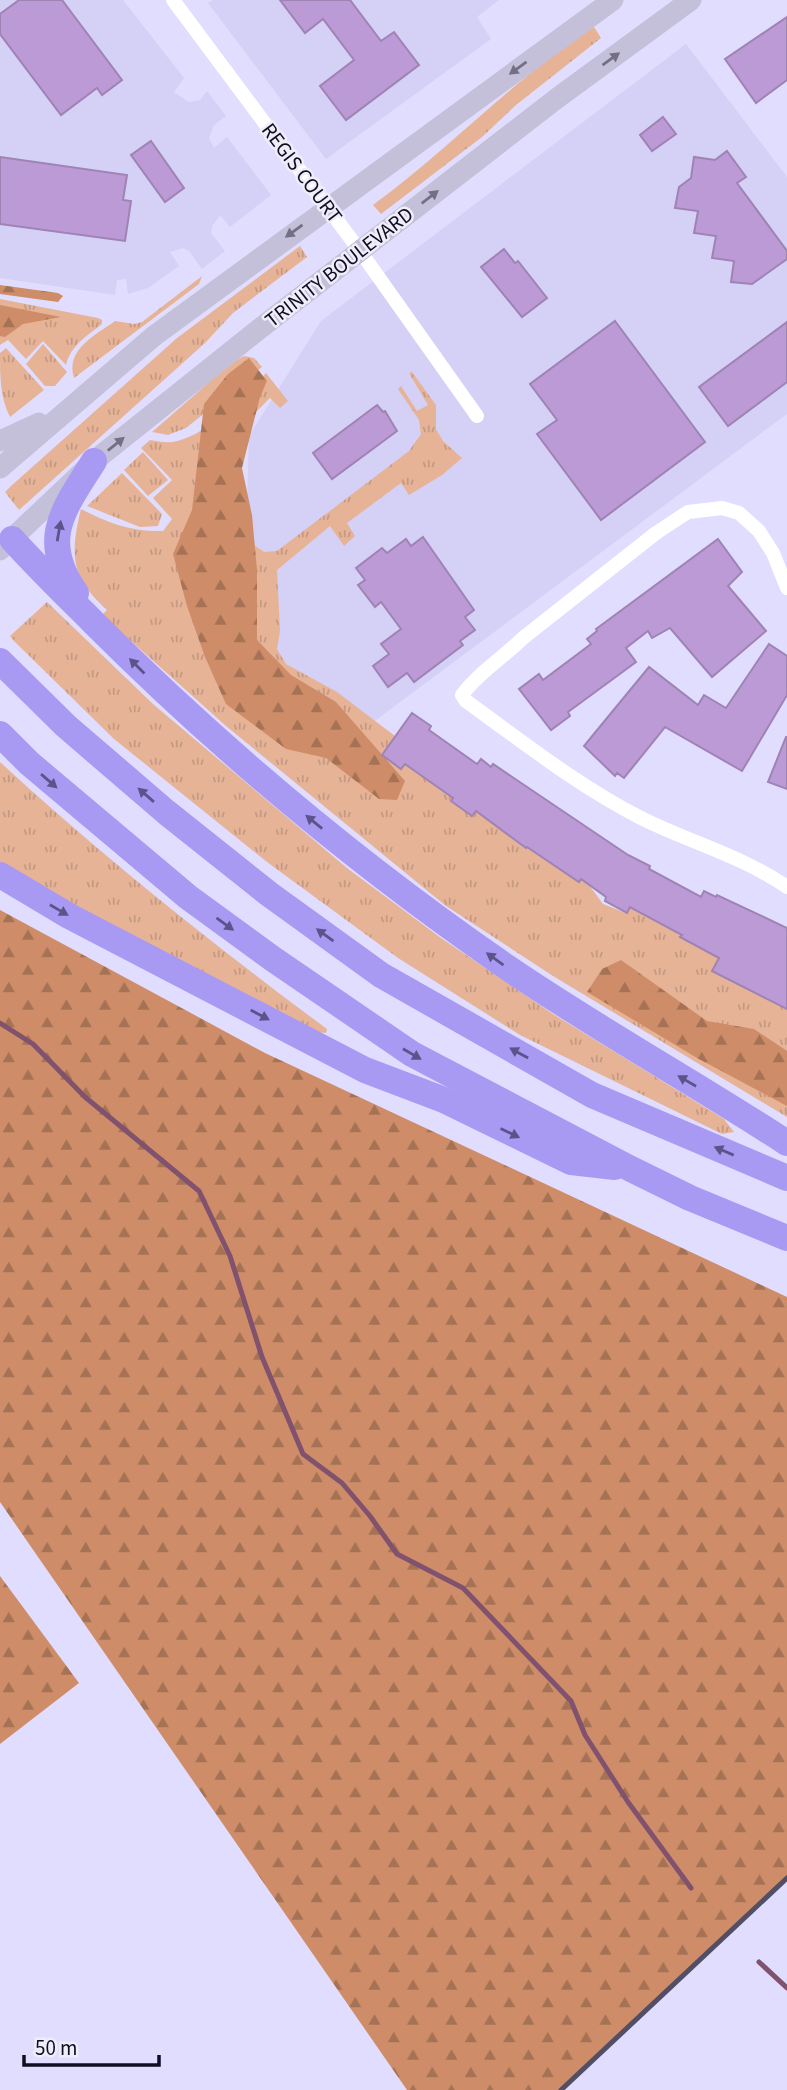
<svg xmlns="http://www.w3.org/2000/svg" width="787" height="2090" font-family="'Source Sans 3',sans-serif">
  <defs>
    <pattern id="grass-tufts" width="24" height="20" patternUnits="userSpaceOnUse" patternTransform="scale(1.75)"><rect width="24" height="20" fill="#e6b397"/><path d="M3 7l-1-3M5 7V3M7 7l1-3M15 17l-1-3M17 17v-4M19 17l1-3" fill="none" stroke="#c49982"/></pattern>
    <pattern id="forest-firs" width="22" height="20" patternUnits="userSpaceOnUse" patternTransform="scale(1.75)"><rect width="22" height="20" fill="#ce8d68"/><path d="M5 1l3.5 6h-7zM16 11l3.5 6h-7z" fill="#a67255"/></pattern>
  </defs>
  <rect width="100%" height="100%" fill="#e1ddff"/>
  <!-- built -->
  <g fill="#d4d0f6">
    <polygon points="0,0 123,0 184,78 174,92 189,102 200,100 207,91 226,116 214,125 209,138 214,148 227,137 271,195 230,227 221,216 219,217 212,226 211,233 225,251 202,269 189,251 183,248 170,252 179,266 148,288 128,294 126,279 117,280 115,295 0,278"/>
    <polygon points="213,0 499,0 477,17 491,39 326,159 208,3"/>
    <polygon points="686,44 787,177 787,414 341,746 272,701 246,542 249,436 321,321"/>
  </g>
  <!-- grass -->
  <g fill="url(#grass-tufts)">
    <path d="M594 27 601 38 516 105 482 137 381 214 373 205C450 149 514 78 594 27Z"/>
    <polygon points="300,246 307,257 233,313 205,343 19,510 5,492 11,486 177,338"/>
    <path d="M202 276 199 284 74 378C65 349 96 335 115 321L134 324 142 322Z"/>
    <path d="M0 299 98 318 102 320V324C87 336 71 345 66 365L43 341 26 359 8 340 0 345Z"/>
    <polygon points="43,344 67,372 55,386 45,386 26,364"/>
    <path d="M6 348 44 390 10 417C0 398 0 376 0 353Z"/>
    <polygon points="244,356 254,358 262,367 186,428 168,435 152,432 230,364"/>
    <path d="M412 372 436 405V429L443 441 462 458 442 475 409 495 401 483 347 523 355 536 344 546 330 526 277 570 280 631 277 649 286 664 337 692 395 736 382 754 401 768 405 764 453 798 451 802 472 816 484 799 513 835 511 838 525 848 530 842 543 858 558 868 559 867 578 882 581 879 589 885 603 904 626 913 630 907 669 928 683 932 681 938 701 948 722 952 712 971 777 999 775 1003 787 1008V1117L553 976 446 906 226 726 102 615 107 610C70 577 70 554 81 509 108 523 131 532 163 531L172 519 153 498 172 480 141 448 150 440C157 441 165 443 172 442 206 437 243 397 266 373L288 401 280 408 270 398 253 415 240 441 244 538 264 552 277 551 409 451 421 434 419 420 398 389 401 386 417 411 428 405 409 373Z"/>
    <polygon points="143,452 168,480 148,496 124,470"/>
    <polygon points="122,473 162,514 158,526 140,527 87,506"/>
    <polygon points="47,602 153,704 347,868 441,938 553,1014 724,1119 734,1132 722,1134 520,1035 398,958 267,862 114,739 15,642 10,636"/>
    <path d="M0 762C104 858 214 945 327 1029L326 1033 316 1032 0 867Z"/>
  </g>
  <!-- forest -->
  <g fill="url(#forest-firs)">
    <polygon points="0,285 58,293 63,296 58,302 0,294"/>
    <polygon points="0,305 61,317 23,324 5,337 0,336"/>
    <polygon points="249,358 267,381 260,397 242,468 252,515 257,570 257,640 291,675 336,702 405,781 397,800 379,799 326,758 286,749 226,704 205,657 187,606 173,554 192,510 204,404 228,374"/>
    <polygon points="0,910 265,1053 787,1297 787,1878 560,2090 407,2090 0,1502"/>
    <polygon points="621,960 707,1021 754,1029 787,1051 787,1106 697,1058 587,992 602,969"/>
    <polygon points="0,1576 79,1683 0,1744"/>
  </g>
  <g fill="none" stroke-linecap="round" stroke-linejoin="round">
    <!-- stream -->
    <g stroke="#81526e" stroke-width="5">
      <polyline points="0,1023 33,1044 85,1097 199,1191 230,1256 262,1357 303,1454 342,1483 370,1516 397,1554 463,1588 571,1701 585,1735 628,1802 691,1888"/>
      <polyline points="759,1962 787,1988"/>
    </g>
  </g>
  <!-- building -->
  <g fill="#bc9ad6" stroke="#9f83b4" stroke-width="2">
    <polygon points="19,0 62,0 122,80 102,95 97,88 61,115 0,34 0,14"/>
    <polygon points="280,0 350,0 381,41 394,32 419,65 346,120 320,86 354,60 323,19 305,33"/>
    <polygon points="787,17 787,80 756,103 725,59"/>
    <polygon points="663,117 676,134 652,151 640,135"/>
    <polygon points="151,141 184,188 165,202 131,155"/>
    <polygon points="727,151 746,177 737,183 787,251 787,259 752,284 731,282 734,261 712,258 716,236 694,233 698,211 675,208 679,187 691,178 694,157 715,160"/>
    <polygon points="0,157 127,175 123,200 131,201 125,241 0,224"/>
    <polygon points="504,249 515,263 518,261 547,298 522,317 481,267"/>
    <polygon points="615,321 705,442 601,520 537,434 557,420 530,384"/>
    <polygon points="787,322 787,382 728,426 699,387"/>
    <polygon points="377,405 383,412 385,411 397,431 332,479 313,453"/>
    <polygon points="423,537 474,610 465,617 475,630 460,641 463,645 414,682 407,673 388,687 373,666 389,654 381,644 401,629 381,602 375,607 358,585 365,580 356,568 382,548 387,553 406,539 411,546"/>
    <polygon points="718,539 742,572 728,586 766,631 712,677 670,628 652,638 648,631 626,648 636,662 568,712 570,716 551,730 519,689 539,674 543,680 591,644 587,639 597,631 596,629"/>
    <polygon points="769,644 787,656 787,695 742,771 665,727 624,778 617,773 615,776 584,746 649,667 698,705 704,695 726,708"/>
    <polygon points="412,713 431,726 429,730 477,764 481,759 491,767 493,764 628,855 650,866 649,869 701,897 704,891 716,897 717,895 787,928 787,1009 712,971 719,958 680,937 682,935 630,907 627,913 605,901 606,897 581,879 579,882 527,847 526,848 476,811 472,816 451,801 453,798 405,764 401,769 382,755"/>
    <polygon points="786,737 787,737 787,789 768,782"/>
  </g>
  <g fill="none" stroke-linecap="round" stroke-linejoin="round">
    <!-- minor -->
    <g stroke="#fff" stroke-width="14">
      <polyline points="173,0 360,251 477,416"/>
      <path d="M787 588 773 553 759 531 739 513 722 508 688 512 656 533 523 638C504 657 478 673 462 695L466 701C523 742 578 786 641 818 689 842 742 856 787 887"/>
    </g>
    <!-- secondary -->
    <g stroke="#c4c0d9" stroke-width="21">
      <polyline points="0,441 39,423"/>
      <polyline points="0,468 154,336 613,0"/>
      <polyline points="0,550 94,461 258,330 556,99 691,0"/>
    </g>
    <!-- motorway -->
    <g stroke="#a899f3" stroke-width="26">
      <path d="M12 539C38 568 66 595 93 622 221 750 360 866 508 968 599 1030 695 1083 787 1143"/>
      <path d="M76 593C38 539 64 509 94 461"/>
      <polyline points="0,661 66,726 166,812 269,894 381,975 592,1095 787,1178"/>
      <polyline points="0,734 29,763 188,897 273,959 412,1054 631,1169 690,1198 787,1238"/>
      <polyline points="0,875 69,916 365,1070 444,1100 571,1162 615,1167"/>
    </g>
    <!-- rail -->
    <polyline stroke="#514e65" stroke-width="5" points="561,2090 787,1878"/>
  </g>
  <!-- one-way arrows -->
  <defs><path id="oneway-solid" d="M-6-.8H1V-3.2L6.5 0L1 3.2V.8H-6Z" transform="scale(1.75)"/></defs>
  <g fill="#736f86">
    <use href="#oneway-solid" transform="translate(611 59) rotate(-36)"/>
    <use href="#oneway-solid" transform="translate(518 68) rotate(144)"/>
    <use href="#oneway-solid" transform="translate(430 197) rotate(-38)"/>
    <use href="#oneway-solid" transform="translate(294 231) rotate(144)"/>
    <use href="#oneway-solid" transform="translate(116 444) rotate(-39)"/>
  </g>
  <g fill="#5c538a">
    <use href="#oneway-solid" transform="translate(59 531) rotate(-80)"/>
    <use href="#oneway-solid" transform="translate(137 666) rotate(-135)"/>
    <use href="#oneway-solid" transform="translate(49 781) rotate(41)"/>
    <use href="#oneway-solid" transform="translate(146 795) rotate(-139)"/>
    <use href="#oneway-solid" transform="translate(314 822) rotate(-141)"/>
    <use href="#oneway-solid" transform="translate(59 910) rotate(30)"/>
    <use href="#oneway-solid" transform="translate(225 924) rotate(36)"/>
    <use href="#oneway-solid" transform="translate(325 935) rotate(-144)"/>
    <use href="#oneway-solid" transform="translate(495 959) rotate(-144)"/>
    <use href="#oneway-solid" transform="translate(260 1015) rotate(28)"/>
    <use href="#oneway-solid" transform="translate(519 1053) rotate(-151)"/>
    <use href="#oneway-solid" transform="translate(412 1054) rotate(30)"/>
    <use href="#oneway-solid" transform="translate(687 1081) rotate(-150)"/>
    <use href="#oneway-solid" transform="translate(510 1133) rotate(26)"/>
    <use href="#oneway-solid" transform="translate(724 1151) rotate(-157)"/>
  </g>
  <g text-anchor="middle" stroke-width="5" stroke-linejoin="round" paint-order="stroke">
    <!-- street labels -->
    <g font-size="21" fill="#100d20" stroke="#eeedf9">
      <text transform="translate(302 173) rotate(53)" y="7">REGIS COURT</text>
      <text transform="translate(339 267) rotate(-38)" y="7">TRINITY BOULEVARD</text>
    </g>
  </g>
  <!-- scale -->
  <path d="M24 2055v10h135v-10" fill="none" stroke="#100d20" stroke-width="3.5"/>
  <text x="35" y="2055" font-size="21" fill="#100d20" stroke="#eeedf9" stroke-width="5" paint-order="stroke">50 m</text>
</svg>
